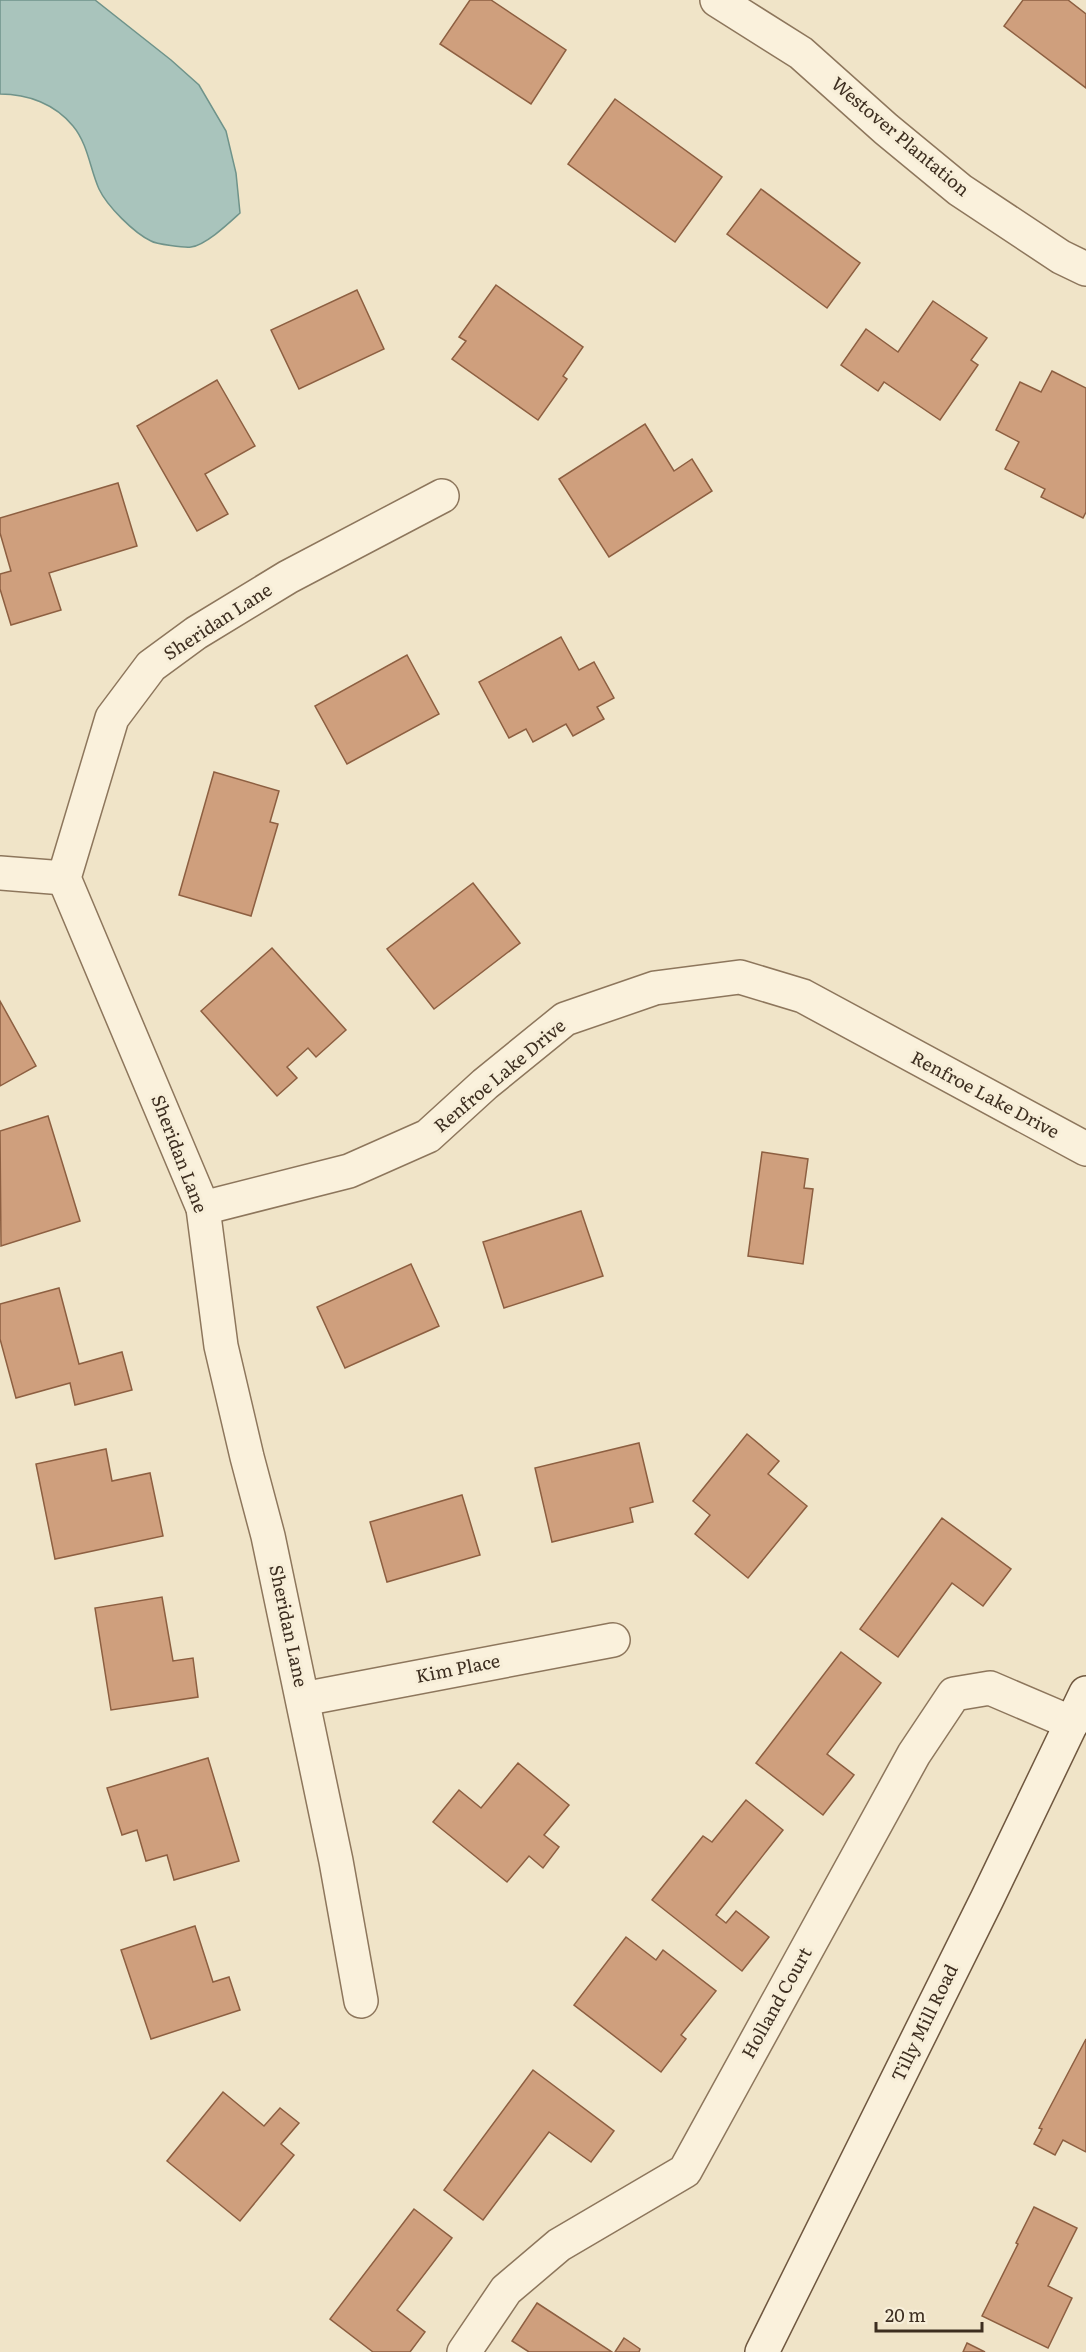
<svg xmlns="http://www.w3.org/2000/svg" width="1086" height="2352" font-family="Literata,serif">
  <rect width="100%" height="100%" fill="#f0e4c8"/>
  <!-- water -->
  <path fill="#a9c4bc" stroke="#6f938a" stroke-width="1.5" d="M0 0H95L171 60 199 85 226 131 236 173 240 213C229 223 206 245 191 247 185 248 156 244 151 241 134 233 107 206 99 189 90 169 88 144 73 126 55 104 28 94 0 94Z"/>
  <!-- building -->
  <g fill="#cf9f7d" stroke="#8d5f41" stroke-width="1.5">
    <polygon points="470,0 491,0 566,50 531,104 440,44"/>
    <polygon points="1023,0 1068,0 1086,14 1086,88 1004,26"/>
    <polygon points="615,99 722,177 675,242 568,164"/>
    <polygon points="761,189 860,263 827,308 727,234"/>
    <polygon points="496,285 583,347 563,376 567,379 538,420 452,359 466,341 459,337"/>
    <polygon points="357,290 384,349 299,389 271,330"/>
    <polygon points="933,301 987,338 971,360 978,365 940,420 884,382 878,391 841,365 866,329 898,352"/>
    <polygon points="1052,371 1086,388 1086,512 1083,518 1041,497 1045,489 1005,469 1019,442 996,430 1020,382 1041,392"/>
    <polygon points="217,380 255,446 205,474 228,514 197,531 137,426"/>
    <polygon points="645,424 674,471 692,459 712,491 609,557 559,479"/>
    <polygon points="118,483 137,546 49,573 61,610 11,625 0,589 0,574 11,571 0,533 0,518"/>
    <polygon points="561,637 579,670 594,662 614,698 597,707 604,719 573,736 566,724 533,742 526,729 509,738 479,682"/>
    <polygon points="407,655 439,714 347,764 315,706"/>
    <polygon points="214,772 279,791 270,822 278,824 251,916 179,895"/>
    <polygon points="473,883 520,943 434,1009 387,949"/>
    <polygon points="272,948 346,1030 316,1057 308,1048 287,1067 297,1078 277,1096 201,1011"/>
    <polygon points="0,1001 36,1066 0,1086"/>
    <polygon points="48,1116 80,1221 1,1246 0,1131"/>
    <polygon points="762,1152 808,1159 804,1188 813,1189 803,1264 748,1256"/>
    <polygon points="581,1211 603,1276 504,1308 483,1242"/>
    <polygon points="411,1264 439,1326 345,1368 317,1307"/>
    <polygon points="59,1288 79,1364 122,1352 132,1390 75,1405 70,1383 16,1398 0,1339 0,1304"/>
    <polygon points="747,1434 779,1461 768,1474 807,1506 748,1578 695,1534 710,1515 693,1501"/>
    <polygon points="639,1443 653,1502 630,1508 633,1522 552,1542 535,1468"/>
    <polygon points="106,1449 112,1481 150,1473 163,1536 55,1559 36,1464"/>
    <polygon points="462,1495 480,1555 387,1582 370,1522"/>
    <polygon points="942,1518 1011,1569 983,1606 952,1583 898,1657 860,1629"/>
    <polygon points="162,1597 173,1661 193,1658 198,1697 111,1710 95,1608"/>
    <polygon points="841,1652 881,1683 827,1754 854,1775 823,1815 756,1763"/>
    <polygon points="208,1758 239,1861 174,1880 167,1855 146,1861 137,1830 122,1835 107,1788"/>
    <polygon points="518,1763 569,1805 544,1835 559,1847 543,1868 529,1856 507,1882 433,1822 459,1790 481,1808"/>
    <polygon points="746,1800 783,1830 716,1915 726,1923 736,1911 769,1937 742,1971 652,1900 703,1836 712,1842"/>
    <polygon points="195,1926 213,1982 229,1977 240,2010 151,2039 121,1950"/>
    <polygon points="626,1937 656,1960 663,1950 716,1991 681,2035 686,2039 661,2072 574,2005"/>
    <polygon points="1086,2039 1086,2152 1063,2140 1055,2155 1034,2144 1042,2129 1039,2128"/>
    <polygon points="533,2070 614,2131 591,2162 549,2132 483,2220 444,2190"/>
    <polygon points="223,2092 264,2126 280,2108 299,2123 281,2144 294,2155 240,2221 167,2161"/>
    <polygon points="1034,2207 1077,2228 1048,2286 1072,2298 1048,2348 982,2316 1018,2244 1016,2243"/>
    <polygon points="414,2209 452,2238 397,2310 425,2332 410,2352 373,2352 330,2319"/>
    <polygon points="537,2303 612,2352 529,2352 512,2341"/>
    <polygon points="624,2338 640,2349 639,2352 615,2352"/>
    <polygon points="967,2343 985,2352 963,2352"/>
  </g>
  <g fill="none" stroke-linecap="round" stroke-linejoin="round">
    <defs>
      <g id="street">
        <polyline points="717,0 801,53 886,129 960,190 1061,257 1086,269"/>
        <polyline points="0,873 64,878"/>
        <polyline points="203,1208 349,1171 428,1136 485,1084 565,1019 655,988 740,977 803,996 1086,1149"/>
        <polyline points="303,1699 613,1640"/>
        <polyline points="361,2001 336,1861 268,1536 247,1457 221,1346 203,1208 64,878 112,718 151,666 196,633 288,577 442,496"/>
        <polyline points="464,2352 506,2290 559,2245 685,2171 914,1754 954,1694 990,1688 1072,1723"/>
      </g>
      <polyline id="secondary" points="762,2352 987,1899 1086,1693"/>
    </defs>
    <!-- street casing -->
    <use href="#street" stroke="#8d765c" stroke-width="36"/>
    <!-- secondary casing -->
    <use href="#secondary" stroke="#6f573f" stroke-width="36"/>
    <!-- street -->
    <use href="#street" stroke="#faf1dc" stroke-width="33"/>
    <!-- secondary -->
    <use href="#secondary" stroke="#faf1dc" stroke-width="33"/>
  </g>
  <g text-anchor="middle" stroke-width="6" stroke-linejoin="round" paint-order="stroke">
    <!-- street labels -->
    <g font-size="18" fill="#3d2e20" stroke="#f7eed8">
      <text transform="translate(900 137) rotate(40)" y="6">Westover Plantation</text>
      <text transform="translate(218 622) rotate(-33)" y="6">Sheridan Lane</text>
      <text transform="translate(500 1076) rotate(-40)" y="6">Renfroe Lake Drive</text>
      <text transform="translate(985 1095) rotate(28)" y="6">Renfroe Lake Drive</text>
      <text transform="translate(179 1154) rotate(69)" y="6">Sheridan Lane</text>
      <text transform="translate(288 1626) rotate(78)" y="6">Sheridan Lane</text>
      <text transform="translate(458 1669) rotate(-11)" y="6">Kim Place</text>
      <text transform="translate(777 2003) rotate(-61)" y="6">Holland Court</text>
      <text transform="translate(925 2023) rotate(-64)" y="6">Tilly Mill Road</text>
    </g>
  </g>
  <!-- scale -->
  <path d="M876 2322v9h106v-9" fill="none" stroke="#3d2e20" stroke-width="3"/>
  <text x="885" y="2322" font-size="18" fill="#3d2e20" stroke="#f7eed8" stroke-width="4.5" paint-order="stroke">20 m</text>
</svg>
